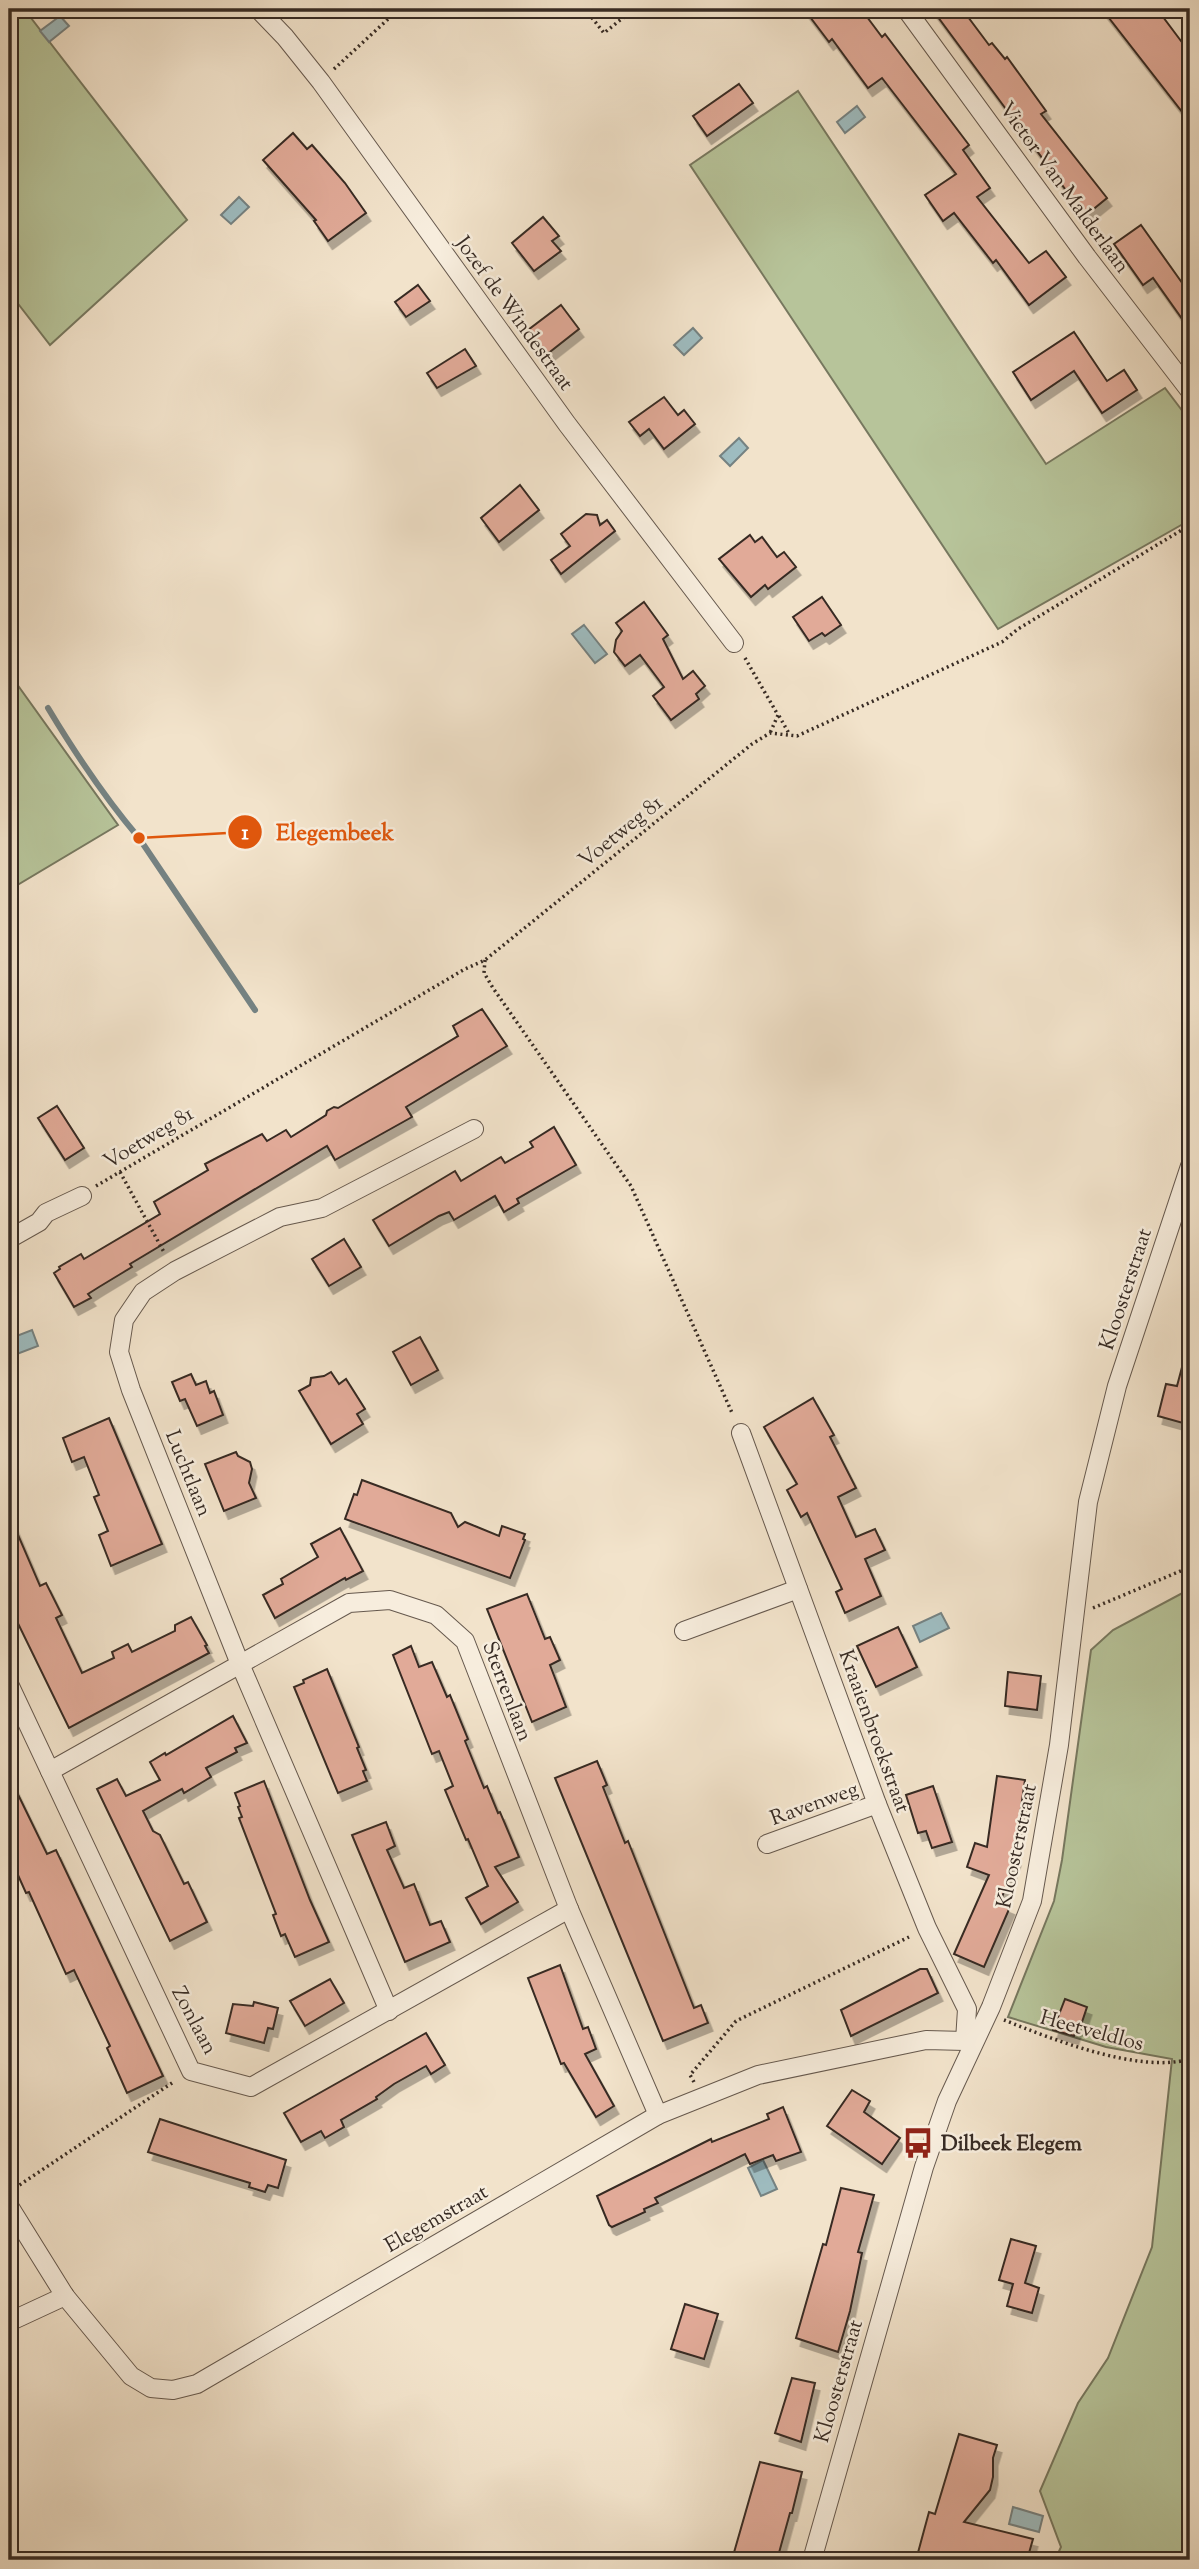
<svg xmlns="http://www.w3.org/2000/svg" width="1199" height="2569" font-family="'Sorts Mill Goudy',serif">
  <defs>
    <filter id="shadow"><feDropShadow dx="4.5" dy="8" stdDeviation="0" flood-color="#0004"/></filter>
  </defs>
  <rect width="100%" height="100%" fill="#f2e3cb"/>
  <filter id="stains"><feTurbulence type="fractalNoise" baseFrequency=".00286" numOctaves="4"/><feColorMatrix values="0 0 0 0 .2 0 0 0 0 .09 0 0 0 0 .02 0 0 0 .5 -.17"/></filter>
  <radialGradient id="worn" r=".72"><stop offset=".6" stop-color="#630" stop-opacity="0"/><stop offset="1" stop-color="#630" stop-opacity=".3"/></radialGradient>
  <!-- green -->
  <g fill="#b7c49a" stroke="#77785f" stroke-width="2">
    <polygon points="9,9 24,9 187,220 50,345 9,292"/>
    <polygon points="798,91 1046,464 1165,388 1190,421 1190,520 998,629 690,165"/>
    <polygon points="9,673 118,825 9,890"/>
    <polygon points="1190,1589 1190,2560 1055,2560 1061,2547 1040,2491 1078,2403 1108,2358 1152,2247 1172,2059 1106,2047 1008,2017 1054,1901 1062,1860 1091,1650 1113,1630"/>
  </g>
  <!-- water -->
  <g fill="#9ebcc0" stroke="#758282" stroke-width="2">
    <polygon points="60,16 69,26 49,42 40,31"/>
    <polygon points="857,106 865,117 845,133 837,122"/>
    <polygon points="239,197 249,207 231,224 221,215"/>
    <polygon points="693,328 702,338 684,355 674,345"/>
    <polygon points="739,438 748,448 730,466 720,456"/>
    <polygon points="584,625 607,654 595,663 572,634"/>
    <polygon points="32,1330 38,1346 9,1357 9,1339"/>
    <polygon points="941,1613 949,1628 920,1642 913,1626"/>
    <polygon points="763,2160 777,2189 761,2196 748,2168"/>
    <polygon points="1013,2507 1043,2516 1039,2532 1009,2524"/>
  </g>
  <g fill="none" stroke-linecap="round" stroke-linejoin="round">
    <!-- stream -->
    <path stroke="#758282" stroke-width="6" d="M48 708C75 753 105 798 139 838L255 1010"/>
  </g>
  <!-- building -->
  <g fill="#e1aa98" stroke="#372b24" stroke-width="2" filter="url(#shadow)">
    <polygon points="804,9 861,9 882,37 885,34 969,145 963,150 990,188 977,197 1029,263 1046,251 1066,277 1029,305 996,260 993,263 954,213 943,221 925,195 956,174 882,78 868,88 832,39 829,42"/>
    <polygon points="932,9 962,9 989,45 992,43 1005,59 1007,57 1046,111 1041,114 1107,198 1085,216"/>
    <polygon points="1102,9 1157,9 1190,53 1190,122"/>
    <polygon points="739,84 753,103 707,136 693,116"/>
    <polygon points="293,133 307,149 312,145 345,183 366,213 328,241 314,221 316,220 263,160"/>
    <polygon points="543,217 559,236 552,241 561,251 534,271 512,243"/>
    <polygon points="1141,225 1190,294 1190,330 1153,278 1143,285 1114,244"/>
    <polygon points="418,285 430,301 406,317 395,302"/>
    <polygon points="561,305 579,329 546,355 528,330"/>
    <polygon points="1074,332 1107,381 1124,370 1137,390 1102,413 1074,371 1031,400 1013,372"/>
    <polygon points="465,349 476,366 437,388 427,373"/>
    <polygon points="664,397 678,415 684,410 695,424 664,449 649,429 640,436 629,422"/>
    <polygon points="520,485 539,510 499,542 481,518"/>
    <polygon points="586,514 597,515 600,525 607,520 615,531 561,574 551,560 570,546 561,534"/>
    <polygon points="750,535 755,542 762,537 777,557 784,552 796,567 768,589 765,585 751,597 719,559"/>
    <polygon points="822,597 841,625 825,636 822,633 809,641 793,617"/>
    <polygon points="644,602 668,635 663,639 683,679 693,671 705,686 696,694 699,699 671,720 653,696 664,687 640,655 625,666 614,652 616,640 622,631 616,623"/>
    <polygon points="482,1009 507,1046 406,1107 412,1117 335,1160 327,1146 130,1264 132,1267 99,1287 88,1294 91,1298 74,1307 54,1273 60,1269 59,1267 81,1254 84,1259 160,1214 154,1202 208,1170 205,1164 262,1134 267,1141 286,1130 291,1137 326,1115 327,1111 334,1107 338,1108 458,1036 453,1026"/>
    <polygon points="57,1106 84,1148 65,1160 38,1118"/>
    <polygon points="554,1127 576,1165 517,1199 519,1203 504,1212 495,1196 454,1220 449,1212 439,1216 389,1246 373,1220 455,1171 461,1181 501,1157 505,1163 533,1147 530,1142"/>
    <polygon points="344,1239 361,1267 329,1286 312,1259"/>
    <polygon points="420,1337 438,1370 411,1385 393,1352"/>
    <polygon points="1185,1356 1190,1357 1190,1425 1158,1416 1166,1384 1177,1386"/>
    <polygon points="331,1372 339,1384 346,1379 365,1409 357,1414 363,1424 331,1444 299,1391 310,1385 311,1378 324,1376"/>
    <polygon points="191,1374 196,1385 206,1381 210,1393 214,1391 223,1415 197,1426 185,1399 180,1401 172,1382"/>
    <polygon points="813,1398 834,1435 830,1437 856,1488 838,1497 856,1537 875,1529 885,1550 865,1559 881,1596 845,1613 836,1592 842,1589 807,1513 801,1517 787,1490 797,1484 764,1427"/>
    <polygon points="109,1418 162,1544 111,1566 99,1535 108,1531 94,1497 99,1495 84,1457 72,1462 63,1438"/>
    <polygon points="236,1452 238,1456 250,1462 252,1469 249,1483 256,1498 224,1511 205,1464"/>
    <polygon points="362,1480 451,1513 458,1527 465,1522 499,1536 502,1526 525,1534 523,1539 525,1540 510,1578 345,1519 354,1494 357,1495"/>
    <polygon points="9,1514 40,1586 46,1583 62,1615 56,1618 82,1673 114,1658 112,1652 128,1644 132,1652 175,1631 175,1625 191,1617 207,1645 205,1646 209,1653 69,1728 9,1605"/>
    <polygon points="340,1528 363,1571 346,1580 345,1578 275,1618 263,1595 283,1584 281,1579 318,1557 311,1544"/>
    <polygon points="527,1594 545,1639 550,1637 560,1660 550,1665 566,1707 532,1722 487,1609"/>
    <polygon points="898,1627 917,1667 876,1687 857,1646"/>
    <polygon points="411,1646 419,1667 432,1662 447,1697 450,1695 468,1739 465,1741 484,1788 487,1786 498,1813 500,1812 519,1857 495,1867 518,1902 481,1924 466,1898 488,1886 468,1839 466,1840 445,1790 453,1786 439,1751 432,1754 393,1655"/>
    <polygon points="327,1669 359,1747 357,1748 366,1770 363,1771 367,1781 338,1793 294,1687 304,1683 303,1680"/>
    <polygon points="1008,1672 1041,1676 1037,1710 1005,1706"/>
    <polygon points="233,1716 247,1743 235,1748 237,1752 206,1768 211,1777 184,1793 182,1789 143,1811 153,1831 160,1835 184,1884 188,1882 207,1922 170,1941 97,1789 117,1779 126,1796 160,1780 150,1762 165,1753 166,1755"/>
    <polygon points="597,1761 607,1785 603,1787 625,1843 628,1841 694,2008 701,2005 708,2023 663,2041 555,1778"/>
    <polygon points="9,1776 47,1854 56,1850 163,2076 127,2093 107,2048 110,2046 74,1970 66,1974 29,1892 26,1893 9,1855"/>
    <polygon points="997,1776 1025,1780 1014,1857 1016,1858 1000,1903 1010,1907 984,1967 954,1954 989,1875 967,1867 975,1843 987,1847"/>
    <polygon points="264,1781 310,1900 329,1942 295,1957 285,1934 281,1936 273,1915 276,1914 239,1818 242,1817 238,1807 240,1806 235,1793"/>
    <polygon points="933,1786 952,1842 932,1848 926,1831 918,1833 906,1795"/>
    <polygon points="386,1822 395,1846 387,1850 404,1888 414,1884 430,1925 441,1921 450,1942 405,1962 352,1835"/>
    <polygon points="560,1965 583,2029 588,2027 596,2049 585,2054 614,2106 596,2117 564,2063 561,2064 528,1978"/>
    <polygon points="920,1969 927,1969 938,1993 851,2036 841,2010"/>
    <polygon points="330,1979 344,2003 305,2026 290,2001"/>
    <polygon points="1065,1999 1087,2007 1080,2028 1077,2027 1074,2036 1053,2030"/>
    <polygon points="254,2002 278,2008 273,2029 268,2028 264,2043 226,2033 233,2004 253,2006"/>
    <polygon points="426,2033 445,2065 431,2074 426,2066 394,2084 376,2097 377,2099 341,2120 344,2127 325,2138 321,2131 301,2142 284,2113"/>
    <polygon points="852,2090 870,2101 864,2112 900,2138 882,2164 827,2126"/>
    <polygon points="783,2107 801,2152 776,2161 773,2155 750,2164 745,2154 655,2198 658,2203 644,2209 645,2212 612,2227 609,2225 597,2196 711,2139 712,2142 769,2119 767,2114"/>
    <polygon points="160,2119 286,2160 278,2188 268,2185 265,2192 249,2187 250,2183 148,2152"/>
    <polygon points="841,2188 874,2195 858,2252 862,2253 850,2311 838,2352 796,2338 823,2244 826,2245"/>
    <polygon points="1011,2239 1036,2246 1025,2283 1039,2288 1032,2313 1007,2306 1013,2284 999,2280"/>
    <polygon points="685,2304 718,2314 704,2359 671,2349"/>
    <polygon points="792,2378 815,2383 801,2442 775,2433"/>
    <polygon points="959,2434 997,2445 993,2458 993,2477 990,2490 964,2522 1033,2539 1027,2560 916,2560 929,2512 935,2514"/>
    <polygon points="760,2462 802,2472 792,2513 790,2513 777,2560 749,2560 733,2556"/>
  </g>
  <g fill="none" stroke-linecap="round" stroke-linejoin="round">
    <defs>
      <g id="street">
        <polyline points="258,9 285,37 321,82 567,424 734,643"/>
        <polyline points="906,9 1087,257 1190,391"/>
        <polyline points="9,1239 39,1222 46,1213 82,1196"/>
        <polyline points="741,1433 877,1804 927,1928 967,2009 965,2041"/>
        <polyline points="684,1631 798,1589"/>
        <polyline points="9,1684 191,2071 251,2087 569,1909"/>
        <polyline points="50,1771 349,1603 390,1600 436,1615 465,1641 569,1909 658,2115"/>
        <polyline points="767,1844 877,1804"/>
        <polyline points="389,2011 240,1664 131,1390 119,1352 124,1320 143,1292 175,1271 280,1217 322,1208 474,1129"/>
        <polyline points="9,2206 65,2296 131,2376 151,2388 173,2390 197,2384 658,2115 758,2075 926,2040 965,2041 972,2046"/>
        <polyline points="9,2322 65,2296"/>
        <polyline points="812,2560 924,2167 947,2101 991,2007 1032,1901 1059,1745 1088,1502 1117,1386 1190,1166"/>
      </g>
    </defs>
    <!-- street casing -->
    <use href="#street" stroke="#66594e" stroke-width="20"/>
    <!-- path -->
    <g stroke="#372b24" stroke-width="3.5" stroke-dasharray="2 3.5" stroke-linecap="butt">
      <polyline points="585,9 604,33 634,9"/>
      <polyline points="334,69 399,9"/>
      <polyline points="745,658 778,715 770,733"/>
      <polyline points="779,716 790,735"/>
      <polyline points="485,960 484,973 493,988 631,1186 733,1415"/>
      <polyline points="120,1172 165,1254"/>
      <polyline points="96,1186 465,969 485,960 752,744 770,733 797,736 1002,642 1018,629 1190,525"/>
      <polyline points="1093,1608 1190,1567"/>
      <path d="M1004 2020C1052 2039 1139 2074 1190 2059"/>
      <polyline points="694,2082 690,2075 736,2021 909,1937"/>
      <polyline points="15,2188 175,2081"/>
    </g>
    <!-- street -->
    <use href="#street" stroke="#f7eddd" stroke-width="18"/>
  </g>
  <!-- icons -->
  <defs>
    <symbol id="bus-bare" viewBox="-9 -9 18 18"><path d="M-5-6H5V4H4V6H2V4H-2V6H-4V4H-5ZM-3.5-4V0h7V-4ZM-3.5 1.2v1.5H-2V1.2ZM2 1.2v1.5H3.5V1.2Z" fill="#8f2418" stroke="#f7eddd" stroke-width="2.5" paint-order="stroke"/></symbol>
  </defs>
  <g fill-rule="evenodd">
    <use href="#bus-bare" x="896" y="2121" width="44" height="44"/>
  </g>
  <g text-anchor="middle" stroke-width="5" stroke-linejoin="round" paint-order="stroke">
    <!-- street labels -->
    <g font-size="21" fill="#372b24" stroke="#f7eddd">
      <text transform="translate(1065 187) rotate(54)" y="7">Victor Van Malderlaan</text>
      <text transform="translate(515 313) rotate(54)" y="7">Jozef de Windestraat</text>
      <text transform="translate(620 831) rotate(-39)" y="7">Voetweg 81</text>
      <text transform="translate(148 1137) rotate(-31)" y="7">Voetweg 81</text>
      <text transform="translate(1125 1289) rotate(-72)" y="7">Kloosterstraat</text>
      <text transform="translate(189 1473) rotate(68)" y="7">Luchtlaan</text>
      <text transform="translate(508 1691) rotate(69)" y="7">Sterrenlaan</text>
      <text transform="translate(875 1731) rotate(70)" y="7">Kraaienbroekstraat</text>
      <text transform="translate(814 1803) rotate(-20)" y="7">Ravenweg</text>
      <text transform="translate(1016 1846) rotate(-78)" y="7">Kloosterstraat</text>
      <text transform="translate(195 2020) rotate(62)" y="7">Zonlaan</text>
      <text transform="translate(1092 2030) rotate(15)" y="7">Heetveldlos</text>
      <text transform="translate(436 2218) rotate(-30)" y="7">Elegemstraat</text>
      <text transform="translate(838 2381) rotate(-74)" y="7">Kloosterstraat</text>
    </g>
    <!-- poi labels -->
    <g font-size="21" font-weight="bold" fill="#372b24" stroke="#f7eddd" text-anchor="start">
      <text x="941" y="2150">Dilbeek Elegem</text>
    </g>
  </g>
  <!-- callouts -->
  <path fill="none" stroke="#df570d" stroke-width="2.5" d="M139 838L245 832"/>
  <g fill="#df570d" stroke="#f7eddd" stroke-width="2.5">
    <circle cx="139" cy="838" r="7"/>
    <circle cx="245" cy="832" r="18"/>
  </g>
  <g font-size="21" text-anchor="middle" font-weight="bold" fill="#fff">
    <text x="245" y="839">1</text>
  </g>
  <g font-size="23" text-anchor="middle" font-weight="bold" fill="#df570d" stroke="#f7eddd" stroke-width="5" stroke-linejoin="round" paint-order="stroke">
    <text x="335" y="840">Elegembeek</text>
  </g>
  <!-- margin -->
  <rect width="1199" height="2569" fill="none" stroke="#f2e3cb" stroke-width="35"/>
  <rect x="10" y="10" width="1178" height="2548" fill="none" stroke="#372b24" stroke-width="3.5"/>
  <rect x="18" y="18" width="1164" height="2534" fill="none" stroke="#372b24" stroke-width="2"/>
  <rect width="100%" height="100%" filter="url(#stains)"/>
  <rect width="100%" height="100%" fill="url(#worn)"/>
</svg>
